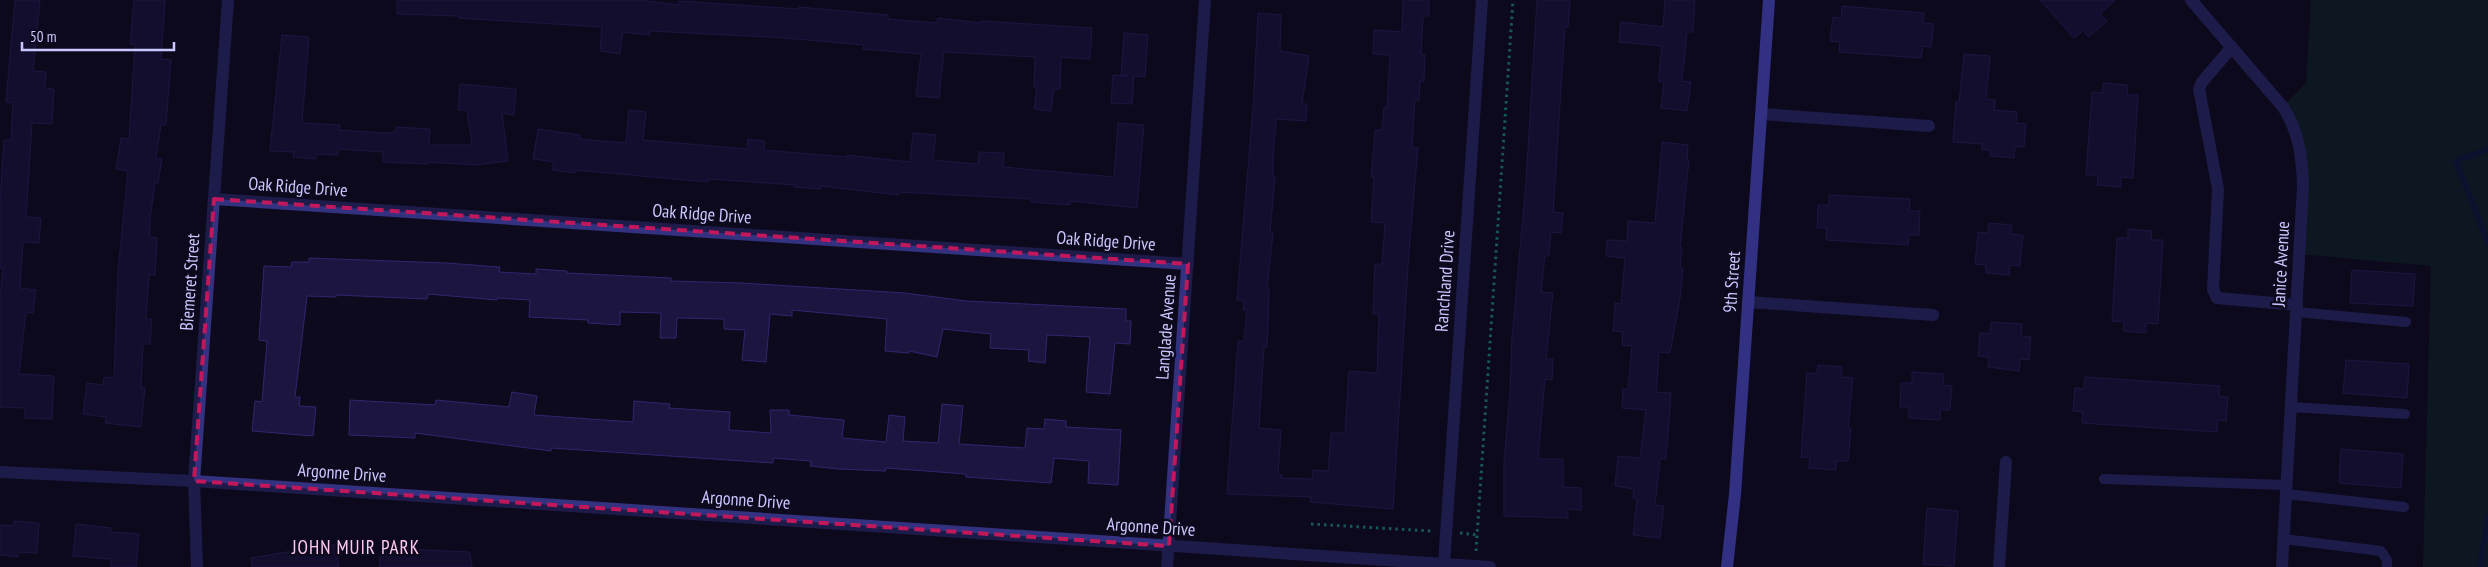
<svg xmlns="http://www.w3.org/2000/svg" width="2488" height="567" font-family="'PT Sans Narrow',sans-serif">
  <rect width="100%" height="100%" fill="#0d0a1e"/>
  <!-- green -->
  <polygon fill="#0d2826" points="2311,0 2488,0 2488,567 2423,567 2431,266 2299,254 2303,185 2283,107 2306,83"/>
  <g fill="none" stroke-linecap="round" stroke-linejoin="round">
    <!-- stream -->
    <g stroke="#071e40" stroke-width="6">
      <polyline points="2488,149 2456,161 2488,243"/>
      <polyline points="2480,567 2488,517"/>
    </g>
  </g>
  <!-- building -->
  <g fill="#1c1540" stroke="#31256e">
    <polygon points="15,0 40,0 33,71 46,72 45,88 54,89 52,124 32,123 26,217 41,218 39,243 23,242 20,288 36,290 33,313 26,312 19,374 54,376 52,419 25,418 25,408 0,407 0,296 3,268 0,268 0,201 4,140 11,140 13,103 6,102"/>
    <polygon points="134,0 165,0 161,59 171,60 166,125 161,125 156,158 162,159 158,183 155,182 150,219 150,237 157,238 155,275 149,274 146,319 152,319 150,344 143,344 141,388 145,388 141,427 105,423 106,417 83,414 87,383 103,385 104,377 114,378 118,272 128,171 116,169 121,138 129,139 135,45 130,44"/>
    <polygon points="397,0 640,0 679,5 679,1 799,9 799,7 888,15 888,19 937,23 938,18 981,23 981,21 1092,28 1090,59 1061,57 1060,89 1054,89 1051,111 1034,109 1037,88 1034,88 1035,57 944,52 939,98 916,96 921,54 863,49 864,45 786,38 650,31 649,35 623,32 620,54 600,51 602,27 459,18 459,16 397,14"/>
    <polygon points="1403,0 1429,0 1429,16 1423,16 1421,54 1425,55 1424,81 1420,81 1419,101 1415,100 1412,147 1418,148 1409,250 1393,509 1310,502 1311,497 1227,494 1238,341 1244,341 1247,310 1243,310 1244,301 1237,300 1253,109 1258,13 1281,15 1280,51 1309,56 1302,104 1307,104 1306,121 1276,119 1273,157 1273,177 1275,177 1270,233 1273,233 1267,289 1269,289 1268,325 1267,347 1264,347 1259,428 1281,430 1278,475 1282,475 1282,478 1312,479 1313,470 1328,471 1331,433 1345,433 1349,371 1377,373 1379,314 1373,314 1375,264 1382,264 1385,223 1371,222 1374,178 1371,177 1375,130 1382,130 1384,107 1387,108 1390,55 1373,54 1374,30 1402,32"/>
    <polygon points="1537,0 1570,0 1568,27 1565,27 1553,212 1563,213 1561,233 1551,232 1549,256 1545,256 1541,292 1553,293 1546,359 1553,359 1552,380 1545,379 1538,459 1563,459 1563,487 1581,488 1581,510 1568,509 1568,518 1504,516 1504,462 1510,394 1512,338 1526,182"/>
    <polygon points="1665,0 1695,0 1693,32 1687,32 1682,81 1691,82 1687,111 1661,108 1664,82 1658,81 1662,46 1619,42 1621,22 1663,27"/>
    <polygon points="2040,0 2115,0 2100,14 2107,21 2089,37 2083,31 2074,38"/>
    <polygon points="1842,6 1924,13 1923,23 1934,24 1931,47 1923,46 1921,58 1839,52 1840,42 1830,41 1833,17 1841,18"/>
    <polygon points="1124,33 1148,35 1145,77 1134,76 1132,104 1111,103 1113,75 1128,76 1121,75"/>
    <polygon points="282,35 309,37 302,123 340,125 339,130 384,133 396,132 396,127 430,129 429,145 472,145 467,110 458,110 460,84 516,89 514,115 502,113 508,161 475,165 428,162 428,164 383,162 383,152 338,149 338,155 316,154 316,159 293,157 294,152 270,151"/>
    <polygon points="1964,54 1990,56 1986,99 1995,100 1994,110 2017,112 2016,123 2026,124 2024,147 2015,146 2014,158 1990,156 1990,150 1982,150 1982,144 1953,142 1956,102 1959,102"/>
    <polygon points="2103,83 2128,85 2127,95 2138,95 2133,178 2121,177 2121,187 2097,185 2098,175 2086,175 2092,92 2103,93"/>
    <polygon points="629,110 646,112 643,140 747,149 748,139 765,141 764,150 847,157 847,155 910,162 913,133 936,135 933,160 978,164 979,152 1004,153 1003,167 1114,177 1118,123 1144,125 1137,208 1071,201 1070,205 1031,202 1031,199 898,192 898,195 821,186 821,189 794,187 795,185 709,179 708,182 575,170 575,173 552,170 554,162 533,159 538,129 580,135 579,139 626,143"/>
    <polygon points="1662,142 1688,145 1687,160 1689,160 1680,247 1682,247 1680,268 1683,268 1680,298 1670,353 1659,352 1656,392 1671,393 1666,459 1660,459 1655,505 1664,506 1660,538 1633,535 1637,499 1633,498 1634,489 1615,486 1618,456 1640,458 1646,410 1622,408 1623,389 1628,389 1632,346 1622,345 1623,332 1613,331 1615,303 1621,304 1625,258 1606,256 1607,240 1627,241 1628,221 1655,223"/>
    <polygon points="1829,195 1910,199 1909,211 1920,211 1919,235 1909,235 1908,245 1826,240 1827,228 1817,228 1818,205 1829,205"/>
    <polygon points="1989,223 2012,225 2011,234 2023,235 2020,266 2010,265 2009,275 1986,273 1986,265 1975,264 1978,232 1988,233"/>
    <polygon points="2128,229 2152,231 2151,240 2163,240 2158,324 2146,323 2146,333 2123,331 2124,322 2112,321 2117,238 2128,238"/>
    <polygon points="309,258 446,263 500,267 499,272 536,274 536,269 567,271 567,273 671,278 671,281 742,283 905,293 966,301 1126,309 1126,321 1131,321 1130,344 1115,343 1110,394 1086,392 1090,337 1047,335 1045,363 1028,361 1029,350 990,348 991,334 943,329 937,357 909,351 909,353 885,351 887,319 792,310 792,316 770,314 766,362 742,360 745,330 724,329 724,319 677,318 676,338 660,338 661,313 620,312 620,325 588,323 588,320 529,317 530,300 497,298 497,300 428,294 427,299 336,295 336,297 307,296 295,397 300,397 299,406 316,407 313,436 252,431 255,401 262,402 267,341 259,340 264,266 291,267 292,262 309,262"/>
    <polygon points="2352,270 2415,274 2413,306 2350,303"/>
    <polygon points="1991,322 2022,324 2021,336 2031,337 2029,360 2020,359 2019,371 1988,367 1989,357 1978,356 1980,333 1990,334"/>
    <polygon points="2346,360 2409,364 2407,398 2343,393"/>
    <polygon points="1818,365 1842,367 1841,377 1853,378 1848,428 1851,428 1848,461 1836,461 1836,470 1809,468 1810,458 1801,457 1807,373 1817,374"/>
    <polygon points="1912,372 1944,374 1943,385 1952,386 1950,410 1940,410 1940,420 1909,418 1909,407 1900,407 1901,383 1912,383"/>
    <polygon points="2085,377 2220,386 2219,396 2228,397 2226,421 2218,420 2217,432 2082,423 2083,412 2073,411 2075,388 2084,389"/>
    <polygon points="512,392 537,396 534,415 633,422 634,401 670,404 669,408 730,412 729,430 771,433 770,410 789,410 789,415 844,420 842,438 886,442 889,415 905,417 903,441 938,443 942,404 963,406 959,444 1025,448 1027,428 1044,429 1045,419 1066,421 1066,427 1121,430 1118,485 1088,483 1089,461 1054,458 1051,483 966,477 966,474 886,468 885,471 839,469 810,466 811,461 773,458 773,463 551,448 551,451 415,433 415,438 349,435 350,400 435,405 436,400 509,407"/>
    <polygon points="2341,449 2403,454 2401,488 2339,483"/>
    <polygon points="1927,508 1958,511 1954,566 1923,564"/>
    <polygon points="14,521 39,523 37,553 18,552 18,557 0,555 0,525 14,526"/>
    <polygon points="76,524 111,528 110,532 139,534 136,567 111,567 111,559 73,556"/>
    <polygon points="335,544 339,567 252,567 251,558"/>
    <polygon points="381,548 470,552 472,567 379,567"/>
  </g>
  <g fill="none" stroke-linecap="round" stroke-linejoin="round">
    <!-- path -->
    <g stroke="#24b6a7" stroke-width="3" stroke-dasharray="2.5 4" stroke-linecap="butt">
      <polyline points="1311,524 1432,531"/>
      <polyline points="1460,533 1477,535"/>
      <polyline points="1476,551 1513,0"/>
    </g>
    <!-- lane -->
    <g stroke="#323280" stroke-width="10">
      <polyline points="2296,312 2406,322"/>
      <polyline points="2291,407 2405,414"/>
      <polyline points="2104,479 2286,485"/>
      <polyline points="2286,494 2404,507"/>
      <polyline points="2284,539 2381,551 2387,560 2387,567"/>
    </g>
    <!-- street -->
    <g stroke="#323280" stroke-width="12">
      <path d="M2191 0 2283 107C2299 132 2302 156 2303 185L2282 567"/>
      <polyline points="2232,47 2202,82 2199,89 2218,189 2213,289 2217,298 2297,305"/>
      <polyline points="1761,114 1929,126"/>
      <polyline points="214,199 1188,264"/>
      <polyline points="1748,302 1933,315"/>
      <polyline points="0,472 194,481 1490,567"/>
      <polyline points="1444,564 1482,0"/>
      <polyline points="197,567 194,481 228,0"/>
      <polyline points="1167,567 1205,0"/>
      <polyline points="1999,567 2006,462"/>
    </g>
    <!-- secondary -->
    <polyline stroke="#5e61ff" stroke-width="12" points="1727,567 1735,494 1769,0"/>
  </g>
  <!-- marked area -->
  <path d="M0 0H2488V567H0ZM214 199 1188 264 1169 546 194 481Z" fill="#0d0a1e" fill-opacity=".55" fill-rule="evenodd"/>
  <path fill="none" stroke="#c2185b" stroke-width="4" stroke-dasharray="10 6" stroke-linejoin="round" d="M214 199 1188 264 1169 546 194 481Z"/>
  <g text-anchor="middle" stroke-width="5" stroke-linejoin="round" paint-order="stroke">
    <!-- street labels -->
    <g font-size="18" fill="#cbc7ff" stroke="#0d0a1e">
      <text transform="translate(298 187) rotate(4)" y="6">Oak Ridge Drive</text>
      <text transform="translate(702 214) rotate(4)" y="6">Oak Ridge Drive</text>
      <text transform="translate(1106 241) rotate(4)" y="6">Oak Ridge Drive</text>
      <text transform="translate(2281 264) rotate(-87)" y="6">Janice Avenue</text>
      <text transform="translate(1445 281) rotate(-86)" y="6">Ranchland Drive</text>
      <text transform="translate(190 282) rotate(-86)" y="6">Biemeret Street</text>
      <text transform="translate(1732 282) rotate(-86)" y="6">9th Street</text>
      <text transform="translate(1166 327) rotate(-86)" y="6">Langlade Avenue</text>
      <text transform="translate(342 473) rotate(4)" y="6">Argonne Drive</text>
      <text transform="translate(746 500) rotate(4)" y="6">Argonne Drive</text>
      <text transform="translate(1151 527) rotate(4)" y="6">Argonne Drive</text>
    </g>
    <!-- neighbourhood labels -->
    <g font-size="19" letter-spacing="1" fill="#ffc9ee" stroke="#0d0a1e">
      <text x="356" y="554">JOHN MUIR PARK</text>
    </g>
  </g>
  <!-- scale -->
  <path d="M22 42v8h152v-8" fill="none" stroke="#cbc7ff" stroke-width="2.5"/>
  <text x="30" y="42" font-size="15" fill="#cbc7ff" stroke="#0d0a1e" stroke-width="4" paint-order="stroke">50 m</text>
</svg>
